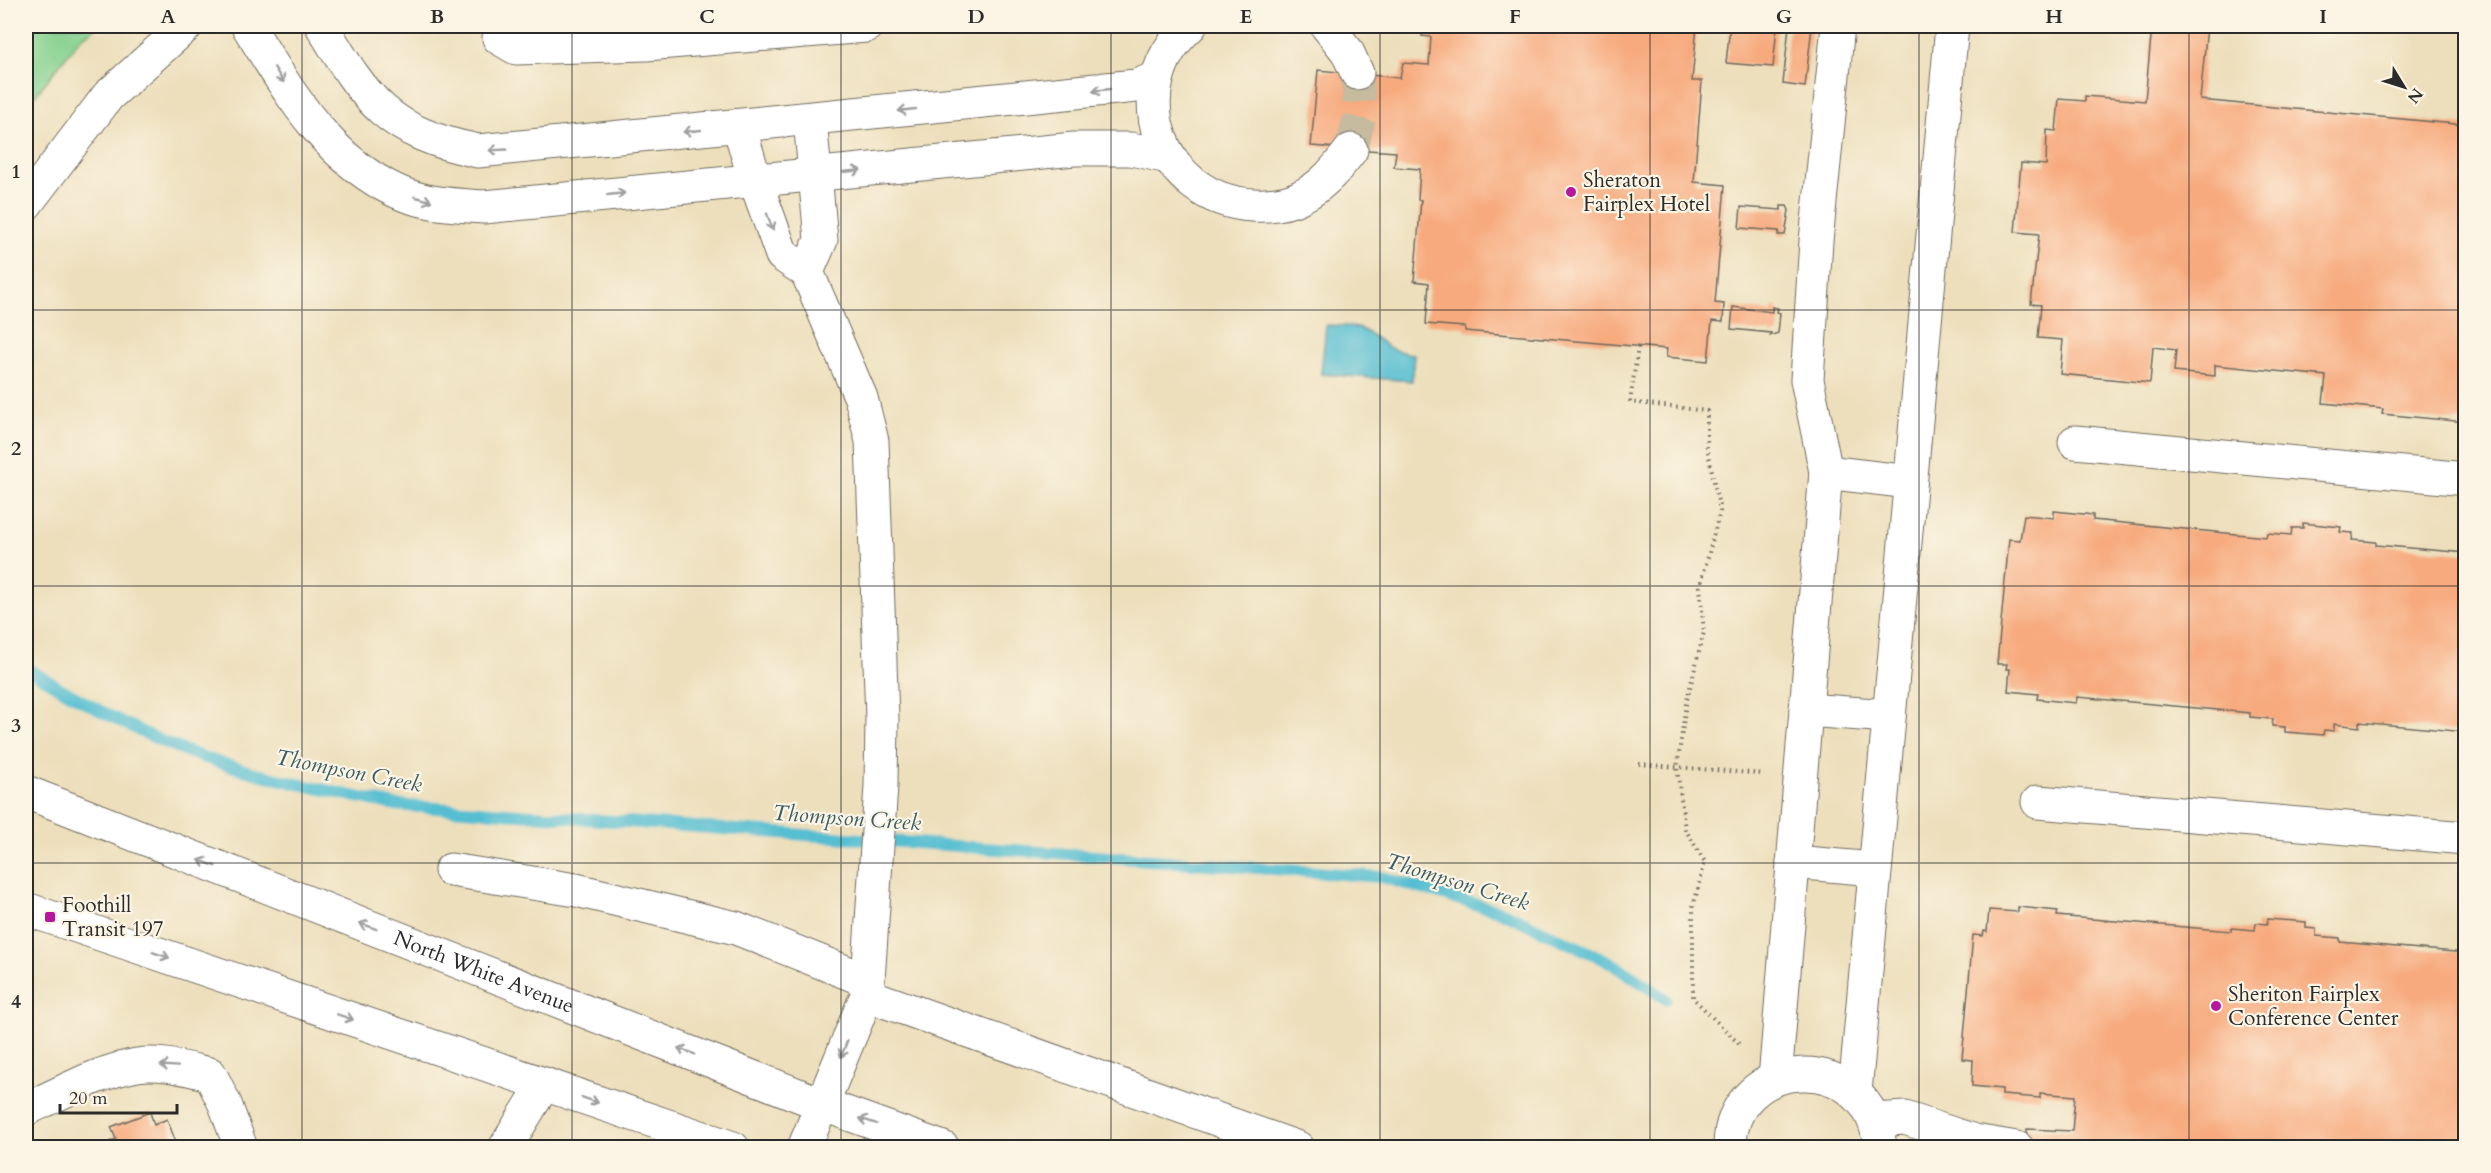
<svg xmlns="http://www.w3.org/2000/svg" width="2491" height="1173" font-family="Cardo,serif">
  <rect width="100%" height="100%" fill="#fcf5e5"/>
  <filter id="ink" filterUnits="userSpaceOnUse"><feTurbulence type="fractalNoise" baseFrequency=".0167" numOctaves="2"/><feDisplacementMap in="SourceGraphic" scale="12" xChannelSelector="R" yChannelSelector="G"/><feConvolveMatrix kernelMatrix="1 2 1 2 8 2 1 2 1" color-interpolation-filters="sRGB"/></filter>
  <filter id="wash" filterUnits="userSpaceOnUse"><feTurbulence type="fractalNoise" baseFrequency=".008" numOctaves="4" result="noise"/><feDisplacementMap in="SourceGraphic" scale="24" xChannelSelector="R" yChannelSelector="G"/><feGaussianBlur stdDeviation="1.35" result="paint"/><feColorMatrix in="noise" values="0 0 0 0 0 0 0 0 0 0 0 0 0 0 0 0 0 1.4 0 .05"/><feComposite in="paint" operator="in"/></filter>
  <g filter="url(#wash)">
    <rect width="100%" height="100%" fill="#eddfbc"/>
    <!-- green -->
    <polygon fill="#84d18e" stroke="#587e5c" stroke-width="1.5" points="26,26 98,26 79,40 26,107"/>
    <!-- water -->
    <path fill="#55bed1" stroke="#40747e" stroke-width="1.5" d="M1326 325C1338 326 1352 325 1363 330 1386 342 1384 351 1414 354L1412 381 1321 374Z"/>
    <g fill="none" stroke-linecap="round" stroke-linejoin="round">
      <!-- stream -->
      <path stroke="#55bed1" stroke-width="12" d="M26 668C76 698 128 728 183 750 251 776 324 790 395 805L1382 877 1502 912 1610 962 1666 999"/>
    </g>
    <g id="blocks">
      <!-- building -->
      <g fill="#f7aa7e">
        <polygon points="1423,26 1697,26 1692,81 1702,81 1694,182 1725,185 1715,303 1724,304 1723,322 1712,321 1708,361 1666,357 1667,349 1465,331 1465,327 1426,324 1429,283 1414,281 1421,200 1418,200 1420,169 1394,167 1396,152 1311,146 1318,70 1400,78 1403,63 1429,65 1431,37 1422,36"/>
        <polygon points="1730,26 1777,26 1773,67 1726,63"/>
        <polygon points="1789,26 1812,26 1805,87 1783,84"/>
        <polygon points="2152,26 2207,26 2200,100 2466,125 2466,422 2382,414 2383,409 2323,403 2326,376 2215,365 2215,376 2174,372 2176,350 2153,347 2150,383 2060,374 2063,340 2038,338 2041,305 2031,304 2039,234 2015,232 2021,163 2046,165 2047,130 2056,131 2059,99 2085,101 2085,96 2145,101"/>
        <polygon points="1781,206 1787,206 1789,210 1785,235 1778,235 1779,231 1739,228 1741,207 1781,210"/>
        <polygon points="1733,307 1772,312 1772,307 1778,308 1777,312 1780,313 1778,333 1770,336 1771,333 1731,329"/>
        <polygon points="2054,511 2093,515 2093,520 2266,537 2267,533 2291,535 2292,528 2303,528 2303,523 2341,527 2340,532 2353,533 2352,540 2376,542 2376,545 2466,553 2466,732 2359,722 2359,727 2334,724 2334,731 2324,730 2323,735 2285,732 2285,727 2272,726 2273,719 2250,717 2250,713 2077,697 2076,703 2037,699 2038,694 2008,691 2010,669 2006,669 2007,664 1997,664 2009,539 2020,540 2024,515 2054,518"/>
        <polygon points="2018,907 2058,911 2057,916 2231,931 2231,928 2255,930 2256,923 2267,924 2268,919 2306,922 2306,928 2316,929 2316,936 2340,938 2340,942 2466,953 2466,1148 2026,1148 2027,1129 2072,1131 2075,1096 2040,1093 2040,1098 2002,1095 2002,1089 1972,1086 1973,1060 1962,1059 1973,935 1983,936 1984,931 1987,932 1989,910 2018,912"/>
        <polygon points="150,1112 154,1125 167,1119 178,1148 96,1148 116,1139 111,1127"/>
      </g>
    </g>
  </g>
  <g filter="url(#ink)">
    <use href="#blocks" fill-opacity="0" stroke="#6f6a5e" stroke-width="1.5"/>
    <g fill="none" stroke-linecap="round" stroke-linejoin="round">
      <!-- minor-tunnel -->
      <polyline stroke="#c6bb9f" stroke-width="33" stroke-dasharray="33 16" stroke-linecap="butt" points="1351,150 1360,116 1357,73"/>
      <defs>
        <g id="minor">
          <path d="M248 26C287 89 327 160 398 192 424 204 456 205 484 207L1074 149H1131L1169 157"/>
          <path d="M322 26C366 101 388 133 478 151L1136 86 1157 78"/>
          <polyline points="501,26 499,38 516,48 646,44 866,26"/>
          <path d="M1190 26C1120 88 1159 200 1253 205 1268 206 1288 204 1302 196 1323 186 1337 168 1351 150"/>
          <polyline points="1327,26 1347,51 1357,73"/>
          <polyline points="739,126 755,180 782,255 807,272 861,398 872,441 882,718 881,786 868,981 867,995 804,1148"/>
          <polyline points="807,272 821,240 810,119"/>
          <polyline points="2075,442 2466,479"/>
          <polyline points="1826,472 1910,482"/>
          <polyline points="1806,710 1889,716"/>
          <polyline points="2038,802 2466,838"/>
          <polyline points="1793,862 1875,869"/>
          <polyline points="451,870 576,890 736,928 868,981"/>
          <polyline points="867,995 1298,1148"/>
          <polyline points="1775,1079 1826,472 1807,380 1816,241 1838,26"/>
          <polyline points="1855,1092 1952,26"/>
          <path d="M26 1109C62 1093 97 1072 137 1065 160 1061 187 1069 210 1074L225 1104 241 1148"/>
          <polyline points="1875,1120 1905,1118 1974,1141 2017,1148"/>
          <polyline points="505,1148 544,1084"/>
          <path d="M1730 1148C1729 1053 1872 1046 1880 1148"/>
        </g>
        <g id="major">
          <polyline points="26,204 108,96 186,26"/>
          <path id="s1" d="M26 792 821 1104 943 1148"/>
          <polyline points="26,909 733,1148"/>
        </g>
      </defs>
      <!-- minor casing -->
      <use href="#minor" stroke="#6f6a5e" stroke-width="35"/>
      <!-- major casing -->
      <use href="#major" stroke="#6f6a5e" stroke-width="35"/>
      <!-- path -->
      <g stroke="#6f6a5e" stroke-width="4" stroke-dasharray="1.5 4.5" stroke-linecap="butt">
        <polyline points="1638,347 1630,402 1707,411 1707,447 1720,511 1700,587 1704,632 1686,704 1677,768 1685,829 1705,862 1693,907 1693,998 1740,1045"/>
        <polyline points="1639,764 1764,774"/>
      </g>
      <!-- minor -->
      <use href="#minor" stroke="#fff" stroke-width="33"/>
      <!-- major -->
      <use href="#major" stroke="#fff" stroke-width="33"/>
    </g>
    <!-- one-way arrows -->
    <defs><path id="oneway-shaft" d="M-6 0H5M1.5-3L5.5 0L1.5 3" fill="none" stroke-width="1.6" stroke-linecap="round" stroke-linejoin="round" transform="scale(1.5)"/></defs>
    <g stroke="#a0a0a0">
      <use href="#oneway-shaft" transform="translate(279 75) rotate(58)"/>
      <use href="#oneway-shaft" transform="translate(1101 90) rotate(174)"/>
      <use href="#oneway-shaft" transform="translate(907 110) rotate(174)"/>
      <use href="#oneway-shaft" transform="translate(692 131) rotate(174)"/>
      <use href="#oneway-shaft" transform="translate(498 150) rotate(177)"/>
      <use href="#oneway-shaft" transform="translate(852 171) rotate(-6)"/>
      <use href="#oneway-shaft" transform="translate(616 194) rotate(-6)"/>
      <use href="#oneway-shaft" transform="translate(423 199) rotate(15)"/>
      <use href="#oneway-shaft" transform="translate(770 222) rotate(70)"/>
      <use href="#oneway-shaft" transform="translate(207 863) rotate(-159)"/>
      <use href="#oneway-shaft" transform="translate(368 926) rotate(-159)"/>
      <use href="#oneway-shaft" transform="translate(161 955) rotate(19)"/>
      <use href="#oneway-shaft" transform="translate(345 1017) rotate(19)"/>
      <use href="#oneway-shaft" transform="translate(844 1049) rotate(112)"/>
      <use href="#oneway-shaft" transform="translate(686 1051) rotate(-159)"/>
      <use href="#oneway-shaft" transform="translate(169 1066) rotate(-176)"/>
      <use href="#oneway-shaft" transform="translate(590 1100) rotate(19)"/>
      <use href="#oneway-shaft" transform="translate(868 1121) rotate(-161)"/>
    </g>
  </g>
  <!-- grid -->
  <path fill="none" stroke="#2b2b2b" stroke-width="1.5" stroke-opacity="0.55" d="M302 26V1148M572 26V1148M841 26V1148M1111 26V1148M1380 26V1148M1650 26V1148M1919 26V1148M2189 26V1148M26 310H2466M26 586H2466M26 863H2466"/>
  <!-- markers -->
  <g fill="#b5179e" stroke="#fcf5e5" stroke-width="2">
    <circle cx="1571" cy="192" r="6"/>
    <rect x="44" y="911" width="12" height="12" rx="3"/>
    <circle cx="2216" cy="1006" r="6"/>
  </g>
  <g text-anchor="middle" stroke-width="4.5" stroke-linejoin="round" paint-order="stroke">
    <!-- poi labels -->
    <g font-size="21" fill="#2b2b2b" stroke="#fcf5e5" text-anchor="start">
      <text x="1583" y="187">Sheraton<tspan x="1583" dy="24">Fairplex Hotel</tspan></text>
      <text x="62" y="912">Foothill<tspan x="62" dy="24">Transit 197</tspan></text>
      <text x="2228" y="1001">Sheriton Fairplex<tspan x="2228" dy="24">Conference Center</tspan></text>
    </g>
    <!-- street labels -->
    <g font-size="21" fill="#2b2b2b" stroke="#fcf5e5">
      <text dy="7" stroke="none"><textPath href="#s1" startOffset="492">North White Avenue</textPath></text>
    </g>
    <!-- water labels -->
    <g font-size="22" font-style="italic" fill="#3a5e65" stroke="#fcf5e5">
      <text transform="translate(349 770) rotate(11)" y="8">Thompson Creek</text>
      <text transform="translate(847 817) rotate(4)" y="8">Thompson Creek</text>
      <text transform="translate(1458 881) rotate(17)" y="8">Thompson Creek</text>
    </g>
  </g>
  <!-- margin -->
  <rect width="2491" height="1173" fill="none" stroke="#fcf5e5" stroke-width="66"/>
  <!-- north arrow -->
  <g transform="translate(2404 87) rotate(128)" stroke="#fcf5e5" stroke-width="4.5" paint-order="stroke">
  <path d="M0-4.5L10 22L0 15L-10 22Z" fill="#2b2b2b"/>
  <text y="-9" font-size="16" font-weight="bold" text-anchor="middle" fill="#2b2b2b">N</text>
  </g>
  <!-- scale -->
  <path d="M60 1104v9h117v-9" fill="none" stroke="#2b2b2b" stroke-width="3"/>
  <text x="69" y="1104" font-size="18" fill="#2b2b2b" stroke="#fcf5e5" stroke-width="4.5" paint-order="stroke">20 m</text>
  <rect x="33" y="33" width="2425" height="1107" fill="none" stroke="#2b2b2b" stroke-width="2"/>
  <g font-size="20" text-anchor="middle" font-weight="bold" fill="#2b2b2b">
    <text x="168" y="23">A</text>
    <text x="437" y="23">B</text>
    <text x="707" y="23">C</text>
    <text x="976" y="23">D</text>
    <text x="1246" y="23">E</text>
    <text x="1515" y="23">F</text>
    <text x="1784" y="23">G</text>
    <text x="2054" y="23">H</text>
    <text x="2323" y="23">I</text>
    <text x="16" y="178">1</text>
    <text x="16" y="455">2</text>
    <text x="16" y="732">3</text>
    <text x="16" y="1008">4</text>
  </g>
</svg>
